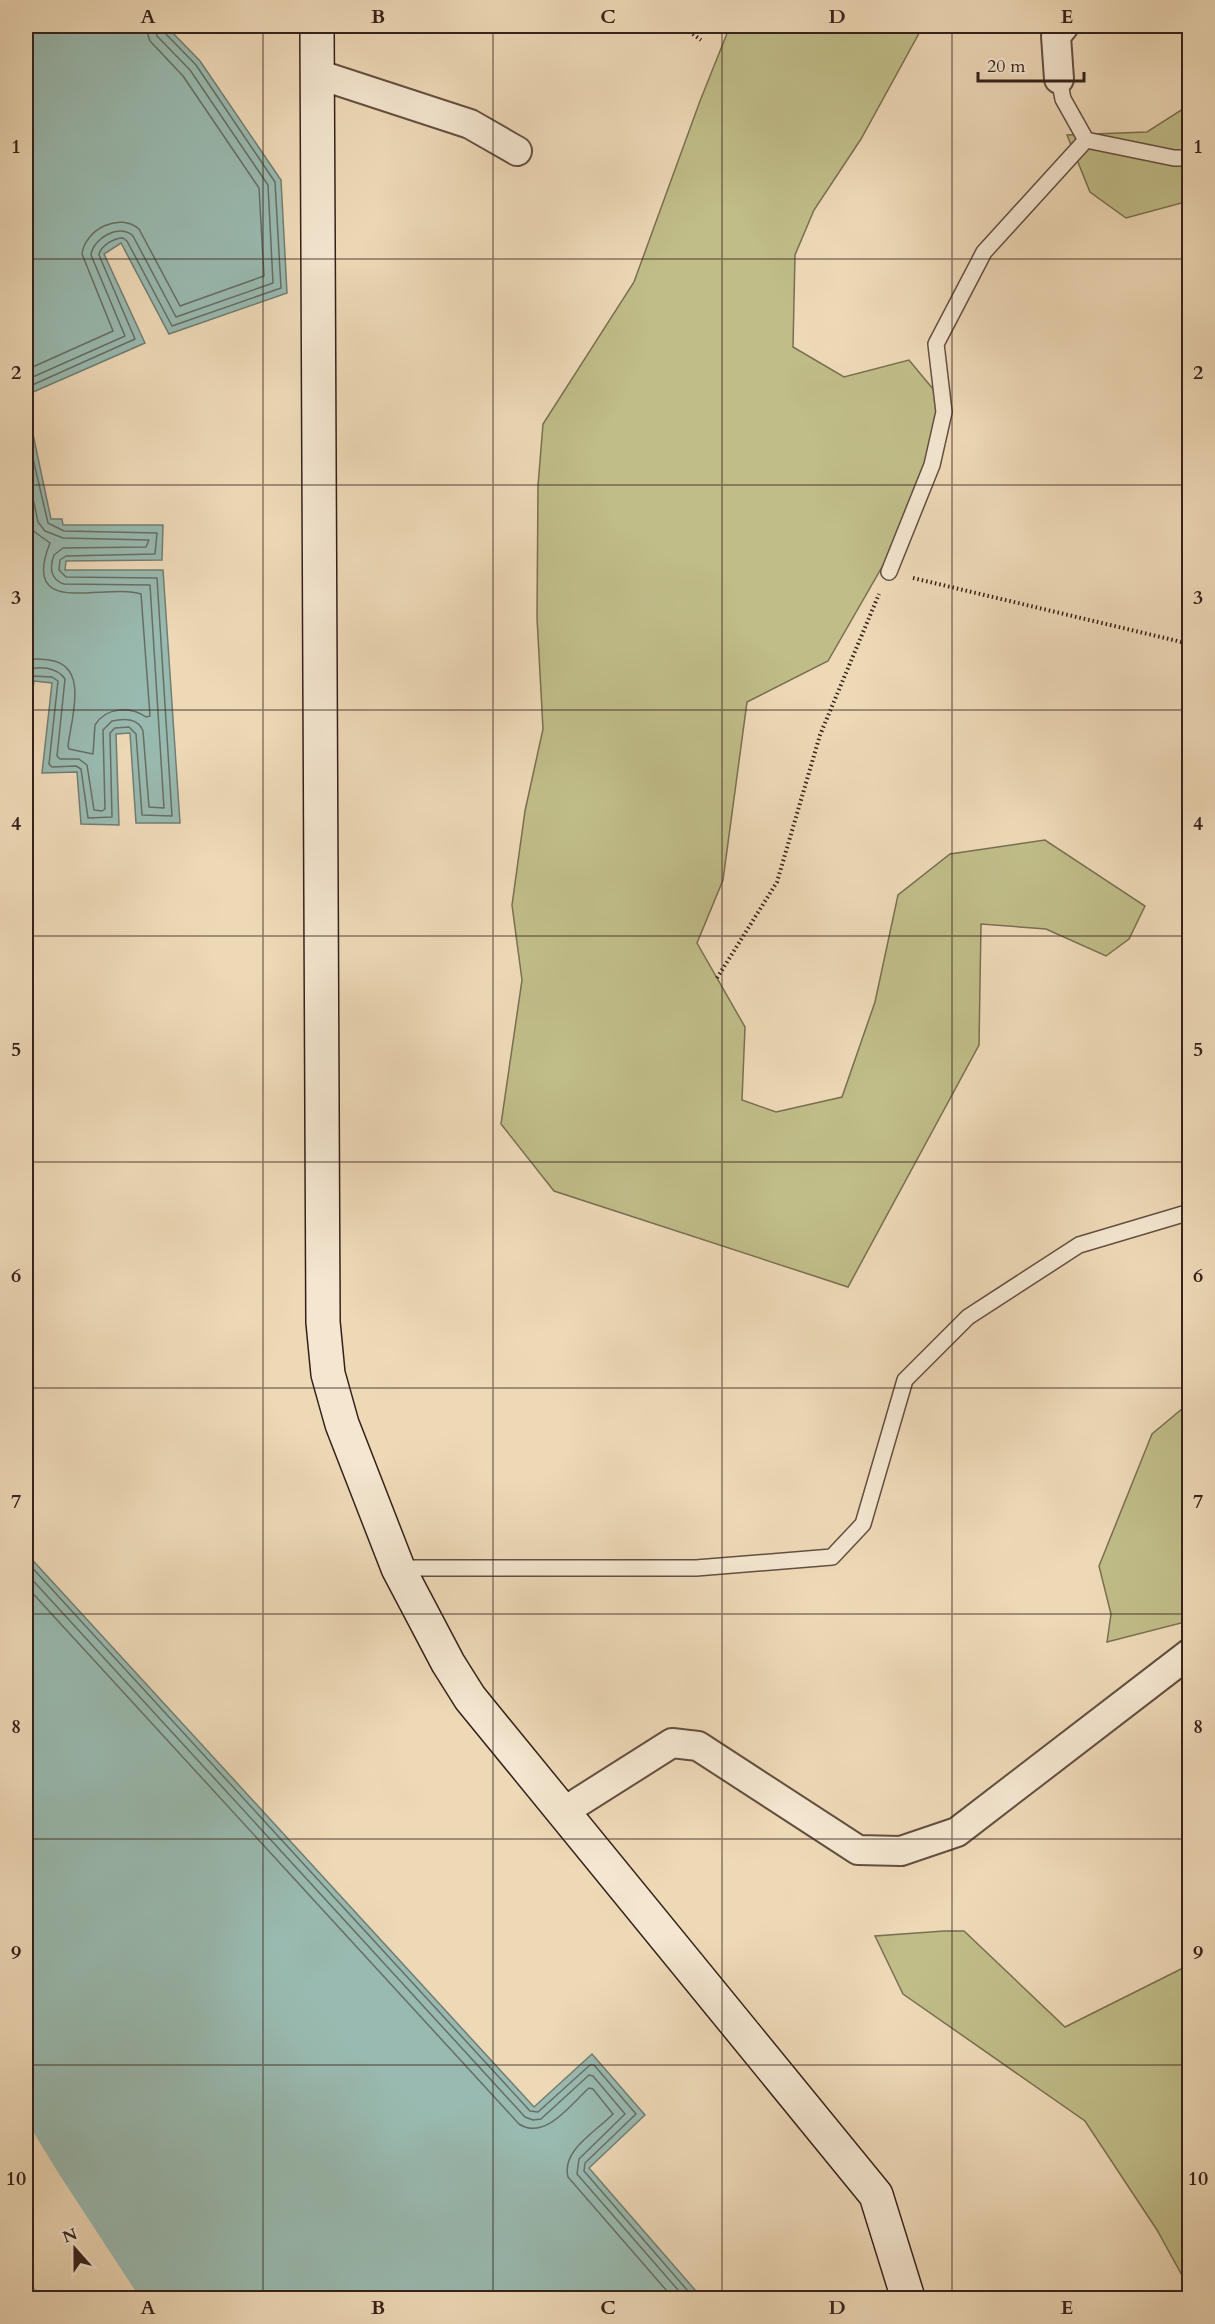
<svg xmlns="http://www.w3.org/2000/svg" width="1215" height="2324" font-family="Cardo,serif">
  <rect width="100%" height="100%" fill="#eed9b7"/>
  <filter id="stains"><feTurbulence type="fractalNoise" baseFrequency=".00333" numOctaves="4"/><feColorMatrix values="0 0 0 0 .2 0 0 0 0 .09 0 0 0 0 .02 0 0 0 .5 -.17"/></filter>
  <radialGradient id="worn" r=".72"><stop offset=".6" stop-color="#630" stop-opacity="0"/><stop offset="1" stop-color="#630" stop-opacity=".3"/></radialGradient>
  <!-- green -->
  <g fill="#c0bd89" stroke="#7a6f52" stroke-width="1.5">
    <polygon points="730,26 923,26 861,139 814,210 795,255 793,347 844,377 909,360 933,389 948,417 940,466 828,661 747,702 723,880 697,943 745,1027 742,1100 776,1112 842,1097 875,1002 898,895 950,854 1045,840 1145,906 1129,939 1106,956 1046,929 981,924 979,1045 848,1287 554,1191 501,1124 522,980 512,905 525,811 543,729 537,618 538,486 543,424 634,282 700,101"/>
    <polygon points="1189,105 1189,201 1126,218 1090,192 1067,135 1147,132"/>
    <polygon points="1189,1403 1189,1621 1107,1642 1111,1614 1099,1566 1152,1434"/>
    <polygon points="944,1931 964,1931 1065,2027 1189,1965 1189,2288 1157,2230 1085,2121 903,1994 875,1936"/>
  </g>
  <!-- water -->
  <g fill="#99bab0" stroke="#717d74" stroke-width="1.5">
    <polygon points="26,26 166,26 200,61 281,180 287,293 169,334 121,243 104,254 145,343 33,392 31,425 51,519 62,519 63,525 163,525 162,560 66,561 65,570 163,570 180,823 136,823 130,733 116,734 119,825 81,824 77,772 42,773 52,683 34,681 26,737"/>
    <polygon points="26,1553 534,2107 592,2054 645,2115 589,2168 702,2298 26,2298"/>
  </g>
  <!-- pier -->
  <polygon fill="#eed9b7" points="26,2120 59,2174 140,2298 41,2298 26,2274"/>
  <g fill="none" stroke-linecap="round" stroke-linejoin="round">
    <!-- shore -->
    <g stroke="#676e65" stroke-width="1.5">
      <path d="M26 370 113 331 82 254C85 229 120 212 139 229L180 306 264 276 259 188 183 76 150 41 145 26"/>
      <path d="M26 380 125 336 91 255C93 238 120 223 133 236L176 317 273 283 268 185 190 70 157 36 154 26"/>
      <path d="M26 411 27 391 30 386 135 339 99 255C100 246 114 238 123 238L127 241 172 326 281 288 275 182 196 65 164 32 162 26"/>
      <polyline points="26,429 48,523 64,531 157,533 155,554 66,556 60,560 59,570 66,577 157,578 172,816 142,815 136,734 129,727 115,728 110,733 112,817 88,818 81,769 76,766 52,767 49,764 58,681 52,677 32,676 28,680 26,697"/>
      <path d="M26 465 38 522 45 531 63 538 149 540 146 547 63 548 54 555C49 568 51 580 64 584L150 585 164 808 149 807 143 731C138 718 125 718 112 721L103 730 105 809 102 811 94 810 87 765 79 759H60L57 756 65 679C57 667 37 665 26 671"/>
      <path d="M26 507 32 530 50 543C19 620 105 582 141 594L150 716 146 717C130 706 106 707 95 725L93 754 69 749 68 746C71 719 90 665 49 660 41 659 34 658 26 661"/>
      <polyline points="26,1561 530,2111 538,2112 590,2065 594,2065 636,2114 585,2163 584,2171 694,2298"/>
      <polyline points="26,1573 525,2117 533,2120 541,2119 589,2075 593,2076 625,2114 579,2159 577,2174 685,2298"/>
      <path d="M26 1586 519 2124C545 2141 571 2104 589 2088L593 2089 613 2114C597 2131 561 2150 568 2177L673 2298"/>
    </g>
    <defs>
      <g id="lane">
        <polyline points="1059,79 1063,99 1086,140 1174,158 1190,158"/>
        <polyline points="889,572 932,465 944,412 936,344 984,252 1086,140"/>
        <polyline points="398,1568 696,1568 832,1557 863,1524 905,1380 968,1317 1079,1245 1190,1212"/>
      </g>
      <g id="street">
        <polyline points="317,74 470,124 517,151"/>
        <polyline points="1059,79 1056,36 1064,26"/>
        <polyline points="563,1812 672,1743 698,1746 858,1850 901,1851 957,1832 1190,1653"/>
      </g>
      <polyline id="secondary" points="317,26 323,1322 328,1374 342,1424 398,1568 448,1663 470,1698 876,2195 908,2298"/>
    </defs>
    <!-- lane casing -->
    <use href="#lane" stroke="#634f41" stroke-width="18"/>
    <!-- street casing -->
    <use href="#street" stroke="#634f41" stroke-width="32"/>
    <!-- secondary casing -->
    <use href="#secondary" stroke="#35211a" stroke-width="36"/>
    <!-- path -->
    <g stroke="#35211a" stroke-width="4" stroke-dasharray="1.5 3" stroke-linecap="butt">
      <polyline points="682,26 701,40"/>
      <polyline points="913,578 1190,644"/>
      <polyline points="717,978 777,882 820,735 879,594"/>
    </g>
    <!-- lane -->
    <use href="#lane" stroke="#f4e6d0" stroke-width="15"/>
    <!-- street -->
    <use href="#street" stroke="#f4e6d0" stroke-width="28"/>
    <!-- secondary -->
    <use href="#secondary" stroke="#f4e6d0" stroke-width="33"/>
  </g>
  <!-- grid -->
  <path fill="none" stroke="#35211a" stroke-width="1.5" stroke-opacity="0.55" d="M263 26V2298M493 26V2298M722 26V2298M952 26V2298M26 259H1190M26 485H1190M26 710H1190M26 936H1190M26 1162H1190M26 1388H1190M26 1614H1190M26 1839H1190M26 2065H1190"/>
  <!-- margin -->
  <rect width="1215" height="2324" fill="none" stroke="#eed9b7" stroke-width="66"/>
  <!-- north arrow -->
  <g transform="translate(75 2249) rotate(339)" stroke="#f4e6d0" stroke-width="4.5" paint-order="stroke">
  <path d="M0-4.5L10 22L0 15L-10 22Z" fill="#35211a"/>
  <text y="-9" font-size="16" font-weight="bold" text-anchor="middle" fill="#35211a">N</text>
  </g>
  <!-- scale -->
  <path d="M978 72v9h106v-9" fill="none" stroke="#35211a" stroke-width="3"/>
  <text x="987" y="72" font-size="18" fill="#35211a" stroke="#f4e6d0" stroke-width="4.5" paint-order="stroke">20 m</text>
  <rect x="33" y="33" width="1149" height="2258" fill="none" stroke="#35211a" stroke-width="2"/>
  <g font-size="20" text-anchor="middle" font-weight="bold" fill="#35211a">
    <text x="148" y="23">A</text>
    <text x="378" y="23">B</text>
    <text x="608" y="23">C</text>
    <text x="837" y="23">D</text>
    <text x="1067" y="23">E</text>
    <text x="16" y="153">1</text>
    <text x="1198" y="153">1</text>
    <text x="16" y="379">2</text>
    <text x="1198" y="379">2</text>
    <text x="16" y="604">3</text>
    <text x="1198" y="604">3</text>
    <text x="16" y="830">4</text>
    <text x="1198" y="830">4</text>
    <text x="16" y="1056">5</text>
    <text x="1198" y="1056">5</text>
    <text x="16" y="1282">6</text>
    <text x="1198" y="1282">6</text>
    <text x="16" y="1508">7</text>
    <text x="1198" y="1508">7</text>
    <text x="16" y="1733">8</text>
    <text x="1198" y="1733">8</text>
    <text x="16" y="1959">9</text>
    <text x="1198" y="1959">9</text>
    <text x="16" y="2185">10</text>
    <text x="1198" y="2185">10</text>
    <text x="148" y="2314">A</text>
    <text x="378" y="2314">B</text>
    <text x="608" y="2314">C</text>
    <text x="837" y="2314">D</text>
    <text x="1067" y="2314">E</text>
  </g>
  <rect width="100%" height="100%" filter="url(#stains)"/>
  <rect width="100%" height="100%" fill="url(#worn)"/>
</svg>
